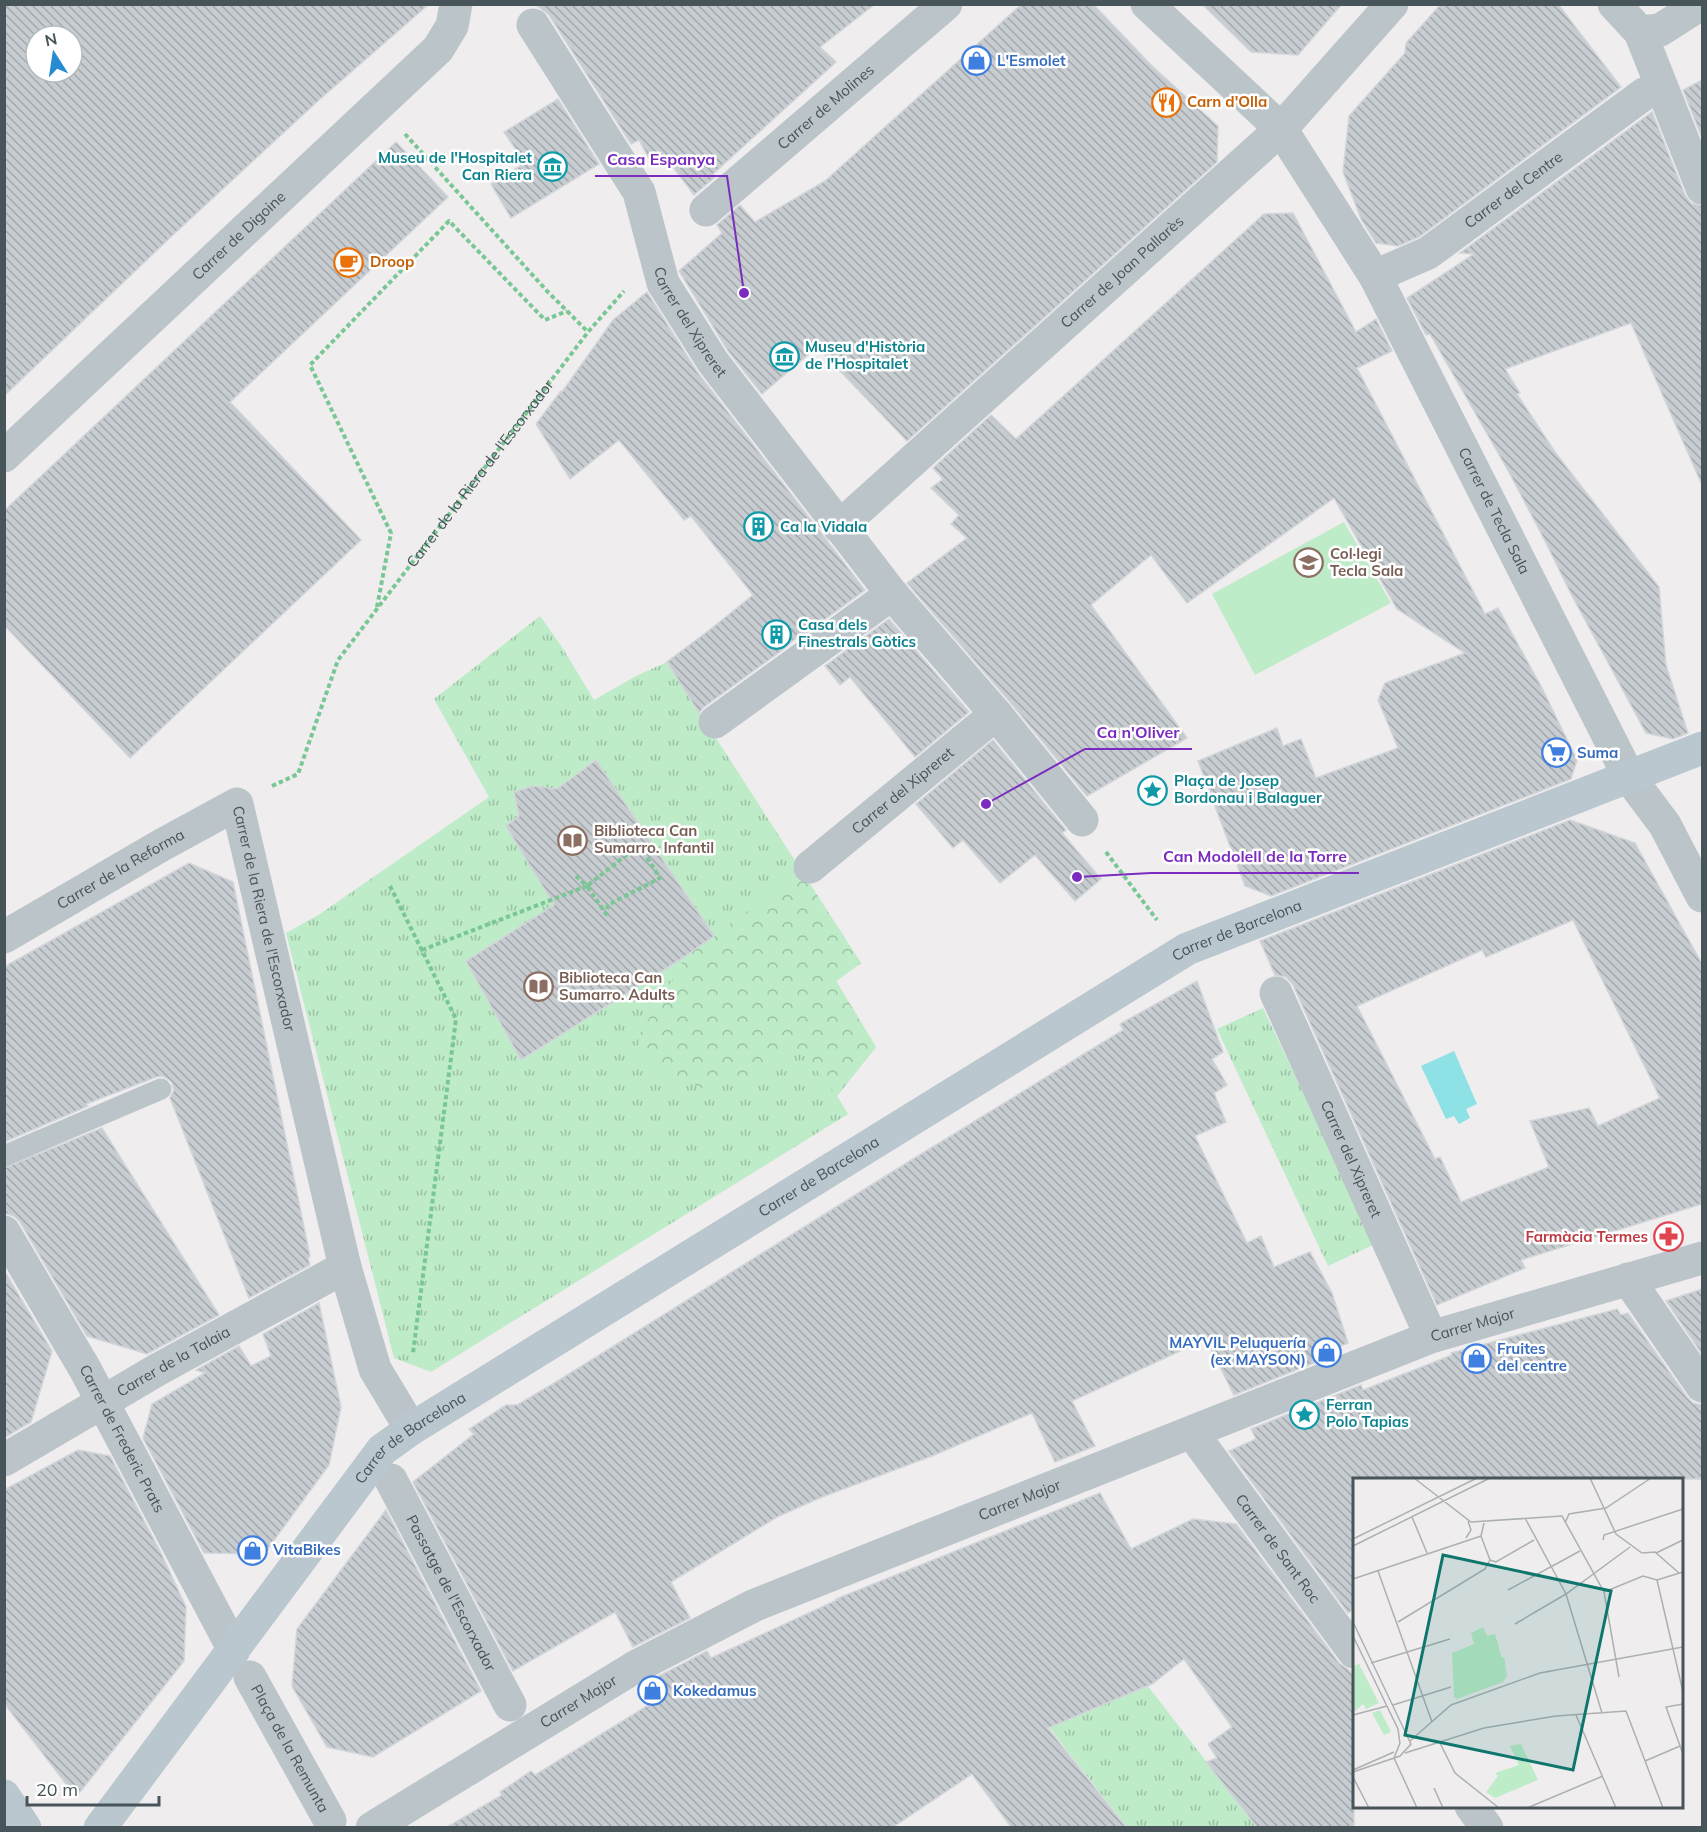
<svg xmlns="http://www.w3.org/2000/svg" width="1707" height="1832" font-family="Mulish,sans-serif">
  <defs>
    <pattern id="grass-tufts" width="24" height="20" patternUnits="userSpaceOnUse" patternTransform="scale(1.5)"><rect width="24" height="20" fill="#beebc8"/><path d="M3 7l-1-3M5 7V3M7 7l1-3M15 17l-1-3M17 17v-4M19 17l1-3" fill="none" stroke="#9cc1a5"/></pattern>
    <pattern id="forest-crowns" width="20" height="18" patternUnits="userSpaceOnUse" patternTransform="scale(1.5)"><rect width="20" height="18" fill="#beebc8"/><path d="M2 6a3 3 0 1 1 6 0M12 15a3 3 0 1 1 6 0" fill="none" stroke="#9cc1a5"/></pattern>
    <pattern id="building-back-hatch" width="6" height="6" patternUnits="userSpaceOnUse" patternTransform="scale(1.5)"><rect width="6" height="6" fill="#c7ccd0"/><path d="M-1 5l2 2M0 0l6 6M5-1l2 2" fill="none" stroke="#a3a8ac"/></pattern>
  </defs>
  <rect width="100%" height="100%" fill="#f0edee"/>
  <!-- grass -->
  <g fill="url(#grass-tufts)">
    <polygon points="540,616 562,647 594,700 636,676 667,662 861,963 836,981 876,1047 837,1096 848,1114 431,1372 394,1358 286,933 320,914 489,797 434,699"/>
    <polygon points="1263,1008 1375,1244 1328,1266 1217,1029"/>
    <polygon points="1147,1685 1257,1827 1127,1827 1049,1727"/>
  </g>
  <!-- forest -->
  <polygon fill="url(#forest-crowns)" points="799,867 861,963 836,981 876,1047 837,1096 801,1050 781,1053 767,1061 762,1080 743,1091 724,1081 719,1092 708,1091 691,1083 668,1080 638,1053 639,1035 687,955 765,898"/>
  <!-- pitch -->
  <polygon fill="#beebc8" points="1344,522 1391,603 1255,675 1212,594"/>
  <!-- water -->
  <polygon fill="#8ee1e5" points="1454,1051 1477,1104 1466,1109 1470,1118 1459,1124 1454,1116 1446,1119 1421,1066"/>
  <!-- building -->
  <g fill="url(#building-back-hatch)" stroke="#d2d5d9" stroke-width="1.5" fill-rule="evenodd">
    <path d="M4 4H429L319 100 174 234 4 396ZM36 36H72V72H36Z"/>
    <polygon points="535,4 875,4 820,47 836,62 713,174 715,177 694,195 667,159 653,166 639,140 631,144 549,15"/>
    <polygon points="1022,4 1093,4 1152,66 1218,126 1217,162 907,441 817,347 762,394 728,351 679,271 722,233 717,225 740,205 755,222 825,181"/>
    <polygon points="1202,4 1342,4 1298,55 1251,52"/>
    <polygon points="1441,4 1558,4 1621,87 1419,237 1398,246 1376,243 1361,219 1343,172 1349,116 1405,53 1406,43"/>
    <polygon points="1702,80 1702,138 1683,90"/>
    <polygon points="558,99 599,164 511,218 491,184 525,163 504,132"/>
    <polygon points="1652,112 1685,195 1691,203 1702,206 1702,485 1631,323 1505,369 1520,393 1517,394 1555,452 1659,587 1666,665 1688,733 1673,739 1646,733 1571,594 1545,541 1510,474 1430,334 1426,335 1407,298 1474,254 1460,253"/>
    <polygon points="396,142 448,197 230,402 361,540 130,758 4,625 4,511"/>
    <polygon points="1293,213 1356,332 1376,319 1392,351 1357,368 1485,614 1498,608 1542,688 1577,760 1571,779 1271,896 1245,886 1198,761 1277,728 1283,746 1301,739 1316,778 1398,748 1378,700 1385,683 1465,653 1397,609 1334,498 1187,603 1151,555 1091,605 1187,738 1087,796 1010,702 907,583 967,538 951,524 959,515 931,488 943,479 933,468 991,415 1016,439 1264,214"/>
    <polygon points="647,292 698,373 865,590 802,636 801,634 781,651 704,707 699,713 667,662 712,628 753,595 691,516 684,520 619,440 570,479 536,424 561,391 562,392 613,320"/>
    <polygon points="889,619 969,712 915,757 850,677 840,685 825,666"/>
    <polygon points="993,740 1066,830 1062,833 1101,879 1075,901 1035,855 1000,883 963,840 953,848 916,804"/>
    <polygon points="596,760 714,936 681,959 521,1060 466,961 554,905 506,826 519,816 514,792 533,786 557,789"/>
    <path d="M1570 820 1635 843 1702 964V1204L1521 1260 1525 1268 1437 1305 1293 985 1286 977 1275 975 1260 941ZM1573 920 1660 1098 1598 1126 1589 1108 1530 1121 1549 1167 1461 1202 1440 1157 1435 1159 1357 1006 1482 950 1486 957Z"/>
    <polygon points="189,863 233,882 310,1256 308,1258 310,1265 249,1298 170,1098 174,1090 172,1083 168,1079 162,1076 156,1077 86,1104 88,1106 4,1142 4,967"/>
    <polygon points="1197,981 1223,1052 1212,1059 1227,1085 1214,1093 1226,1122 1195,1136 1247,1243 1261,1236 1274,1267 1310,1252 1332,1293 1348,1343 1329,1351 1331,1356 1234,1395 1206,1339 1072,1401 1095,1446 1055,1462 1032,1413 932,1456 822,1497 777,1517 671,1582 690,1618 633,1647 615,1612 513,1671 413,1482 474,1434 469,1429 506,1405 517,1405 556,1382 900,1167 1123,1030 1120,1024"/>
    <polygon points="102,1128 219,1315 147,1354 87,1336 20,1222 14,1216 4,1213 4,1168"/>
    <polygon points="4,1270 52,1351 31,1422 4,1438"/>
    <polygon points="1702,1289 1702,1354 1666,1301"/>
    <polygon points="319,1303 341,1407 329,1465 264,1554 204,1553 143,1438 152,1404 205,1373 196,1370 239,1346 251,1366 271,1356 263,1334"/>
    <polygon points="1617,1309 1621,1315 1628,1313 1687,1397 1693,1403 1702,1405 1702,1479 1354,1479 1354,1609 1348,1613 1229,1451 1256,1439 1251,1429 1361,1385 1363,1390 1452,1355 1451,1353"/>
    <polygon points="78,1450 110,1456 161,1553 186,1607 184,1661 76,1797 4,1703 4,1490"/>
    <polygon points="1100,1493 1131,1549 1193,1519 1236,1524 1339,1663 1349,1670 1354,1677 1354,1827 1257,1827 1206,1762 1217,1758 1208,1744 1232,1727 1184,1659 1152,1684 1048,1728 1126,1827 1011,1827 972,1774 893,1827 447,1827 502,1795 500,1792 531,1771 535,1775 660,1698 651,1680 707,1651 711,1658 837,1600 836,1599"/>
    <polygon points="386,1510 481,1691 373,1757 327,1747 292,1686 297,1629"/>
  </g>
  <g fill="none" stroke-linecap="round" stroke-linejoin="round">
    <!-- path -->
    <g stroke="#79c794" stroke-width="4" stroke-dasharray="4.5 3" stroke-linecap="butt">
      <polyline points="405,134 547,291 588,332"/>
      <polyline points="377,607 391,533 310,365 449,221 545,320 567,311"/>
      <path id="s1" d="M272 786 298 774 338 660 588 332 624 291"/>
      <polygon points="639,845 660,878 608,905 606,914 587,886"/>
      <polyline points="1106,852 1157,920"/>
      <polyline points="390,886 456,1019 413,1353"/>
      <polyline points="422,950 587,886 576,876"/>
    </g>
    <!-- lane -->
    <polyline stroke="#bac4c9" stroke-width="21" points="4,1156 161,1089"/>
    <!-- street -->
    <g stroke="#bac4c9" stroke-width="33">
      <path id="s2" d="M1147 4 1281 129 1375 276 1629 777 1665 825 1702 896"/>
      <polyline points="1614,4 1640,32 1702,188"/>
      <path id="s3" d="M533 25 639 192 663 283 713 362 892 594 996 714 1082 820"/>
      <polyline points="1640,32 1660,30 1701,4"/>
      <path id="s4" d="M706 210 946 4"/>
      <path id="s5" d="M1375 276 1428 253 1644 94"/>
      <path id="s6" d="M4 456 438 49 452 26 456 4"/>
      <path id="s7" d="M839 527 1281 129 1392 4"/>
      <polyline points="715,722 892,594"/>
      <path id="s8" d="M810 867 996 714"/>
      <path id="s9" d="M4 937 160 846 237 804 345 1267 375 1369 411 1429"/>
      <path id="s10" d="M1276 993 1425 1323"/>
      <path id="s11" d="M4 1232 85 1369 234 1650"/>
      <polyline points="1628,1279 1702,1386"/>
      <path id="s12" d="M1201 1445 1354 1652"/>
      <path id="s13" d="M4 1460 157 1370 345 1267"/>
      <path id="s14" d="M391 1480 510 1705"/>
      <path id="s15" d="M250 1677 330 1821"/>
      <polyline points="1471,1806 1487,1828"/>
      <path id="s16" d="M372 1828 635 1667 755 1605 1431 1337 1702 1258"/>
    </g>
    <!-- secondary -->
    <g stroke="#bac7ce" stroke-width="33">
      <polyline points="4,1796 25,1828"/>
      <path id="s17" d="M100 1828 382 1450 411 1429 1187 949 1702 748"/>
    </g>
  </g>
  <!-- icons -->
  <defs>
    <symbol id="shop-ring" viewBox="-11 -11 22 22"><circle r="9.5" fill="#fff" stroke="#3f7fe0" stroke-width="1.5"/><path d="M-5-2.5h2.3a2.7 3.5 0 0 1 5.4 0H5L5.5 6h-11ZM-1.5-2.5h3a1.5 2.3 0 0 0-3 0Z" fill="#3f7fe0"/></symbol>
    <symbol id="restaurant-ring" viewBox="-11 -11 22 22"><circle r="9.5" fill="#fff" stroke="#e8710a" stroke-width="1.5"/><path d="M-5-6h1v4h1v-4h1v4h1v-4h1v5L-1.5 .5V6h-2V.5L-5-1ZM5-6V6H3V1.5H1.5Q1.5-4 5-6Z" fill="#e8710a"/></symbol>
    <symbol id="museum-ring" viewBox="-11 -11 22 22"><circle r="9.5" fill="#fff" stroke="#0f9aa8" stroke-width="1.5"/><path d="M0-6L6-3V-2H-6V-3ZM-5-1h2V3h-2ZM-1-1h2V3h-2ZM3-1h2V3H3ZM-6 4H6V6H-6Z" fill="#0f9aa8"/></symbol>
    <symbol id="cafe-ring" viewBox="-11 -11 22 22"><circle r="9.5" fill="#fff" stroke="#e8710a" stroke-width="1.5"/><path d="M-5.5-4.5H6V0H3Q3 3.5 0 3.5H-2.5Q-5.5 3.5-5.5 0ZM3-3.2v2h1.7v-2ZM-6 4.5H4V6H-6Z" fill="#e8710a"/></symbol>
    <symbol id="building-ring" viewBox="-11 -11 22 22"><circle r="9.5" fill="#fff" stroke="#0f9aa8" stroke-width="1.5"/><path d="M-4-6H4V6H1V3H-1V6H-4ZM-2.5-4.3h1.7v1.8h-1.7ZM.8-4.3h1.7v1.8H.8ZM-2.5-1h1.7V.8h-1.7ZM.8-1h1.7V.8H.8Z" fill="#0f9aa8"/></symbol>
    <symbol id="school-ring" viewBox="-11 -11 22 22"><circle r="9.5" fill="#fff" stroke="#8d6e63" stroke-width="1.5"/><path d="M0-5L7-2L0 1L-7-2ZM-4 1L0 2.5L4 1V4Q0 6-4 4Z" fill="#8d6e63"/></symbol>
    <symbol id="supermarket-ring" viewBox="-11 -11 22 22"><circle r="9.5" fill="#fff" stroke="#3f7fe0" stroke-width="1.5"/><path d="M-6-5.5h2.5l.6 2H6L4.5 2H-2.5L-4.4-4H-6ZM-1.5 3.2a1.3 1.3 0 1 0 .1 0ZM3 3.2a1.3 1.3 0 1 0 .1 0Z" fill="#3f7fe0"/></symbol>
    <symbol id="sight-ring" viewBox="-11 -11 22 22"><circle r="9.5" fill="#fff" stroke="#0f9aa8" stroke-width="1.5"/><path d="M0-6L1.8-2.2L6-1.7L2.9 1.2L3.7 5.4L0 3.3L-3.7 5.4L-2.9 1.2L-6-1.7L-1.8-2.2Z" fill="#0f9aa8"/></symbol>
    <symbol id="library-ring" viewBox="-11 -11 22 22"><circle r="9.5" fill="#fff" stroke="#8d6e63" stroke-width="1.5"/><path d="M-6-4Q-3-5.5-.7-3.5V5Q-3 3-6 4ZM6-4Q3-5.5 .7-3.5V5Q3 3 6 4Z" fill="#8d6e63"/></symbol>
    <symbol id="pharmacy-ring" viewBox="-11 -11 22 22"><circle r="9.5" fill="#fff" stroke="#e0444e" stroke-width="1.5"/><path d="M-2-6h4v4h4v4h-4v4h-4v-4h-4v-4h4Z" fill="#e0444e"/></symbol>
  </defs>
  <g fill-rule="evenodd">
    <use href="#shop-ring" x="960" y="44" width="33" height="33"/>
    <use href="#restaurant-ring" x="1150" y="86" width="33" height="33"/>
    <use href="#museum-ring" x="536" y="150" width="33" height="33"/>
    <use href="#cafe-ring" x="332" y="246" width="33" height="33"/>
    <use href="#museum-ring" x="768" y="340" width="33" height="33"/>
    <use href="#building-ring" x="742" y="510" width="33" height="33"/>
    <use href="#school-ring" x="1292" y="546" width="33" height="33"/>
    <use href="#building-ring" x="760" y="618" width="33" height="33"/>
    <use href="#supermarket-ring" x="1540" y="736" width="33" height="33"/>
    <use href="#sight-ring" x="1136" y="774" width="33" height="33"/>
    <use href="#library-ring" x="556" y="824" width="33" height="33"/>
    <use href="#library-ring" x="522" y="970" width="33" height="33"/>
    <use href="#pharmacy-ring" x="1652" y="1220" width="33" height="33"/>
    <use href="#shop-ring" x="1310" y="1336" width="33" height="33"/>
    <use href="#shop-ring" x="1460" y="1342" width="33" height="33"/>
    <use href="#sight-ring" x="1288" y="1398" width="33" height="33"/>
    <use href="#shop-ring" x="236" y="1534" width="33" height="33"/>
    <use href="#shop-ring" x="636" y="1674" width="33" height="33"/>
  </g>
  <g text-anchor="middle" stroke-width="5" stroke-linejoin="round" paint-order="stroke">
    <!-- shop labels -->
    <g font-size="15" font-weight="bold" fill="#366cbe" stroke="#fff" text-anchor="start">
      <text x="997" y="66">L'Esmolet</text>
      <text x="1577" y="758">Suma</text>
      <text x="1306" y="1348" text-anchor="end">MAYVIL Peluquería<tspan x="1306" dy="17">(ex MAYSON)</tspan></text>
      <text x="1497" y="1354">Fruites<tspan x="1497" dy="17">del centre</tspan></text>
      <text x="273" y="1555">VitaBikes</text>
      <text x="673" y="1696">Kokedamus</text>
    </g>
    <!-- food labels -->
    <g font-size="15" font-weight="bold" fill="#c56008" stroke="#fff" text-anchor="start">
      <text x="1187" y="107">Carn d'Olla</text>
      <text x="370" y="267">Droop</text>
    </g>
    <!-- street labels -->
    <g font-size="15" fill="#475459" stroke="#fff">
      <text dy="5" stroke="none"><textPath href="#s4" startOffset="158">Carrer de Molines</textPath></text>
      <text dy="5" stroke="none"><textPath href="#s5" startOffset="164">Carrer del Centre</textPath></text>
      <text dy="5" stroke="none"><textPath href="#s6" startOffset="322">Carrer de Digoine</textPath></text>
      <text dy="5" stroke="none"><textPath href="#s7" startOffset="381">Carrer de Joan Pallarès</textPath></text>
      <text dy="5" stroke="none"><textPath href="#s3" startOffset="339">Carrer del Xipreret</textPath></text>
      <text dy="5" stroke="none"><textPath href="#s1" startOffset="384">Carrer de la Riera de l'Escorxador</textPath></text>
      <text dy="5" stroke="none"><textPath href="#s2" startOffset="621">Carrer de Tecla Sala</textPath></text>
      <text dy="5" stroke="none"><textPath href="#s8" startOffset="120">Carrer del Xipreret</textPath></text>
      <text dy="5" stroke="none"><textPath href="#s9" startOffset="135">Carrer de la Reforma</textPath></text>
      <text dy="5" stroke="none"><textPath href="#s9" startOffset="386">Carrer de la Riera de l'Escorxador</textPath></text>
      <text dy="5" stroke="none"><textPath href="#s17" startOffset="1473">Carrer de Barcelona</textPath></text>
      <text dy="5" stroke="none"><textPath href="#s10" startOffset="182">Carrer del Xipreret</textPath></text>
      <text dy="5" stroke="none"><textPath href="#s17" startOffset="987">Carrer de Barcelona</textPath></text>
      <text dy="5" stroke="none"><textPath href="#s16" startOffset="1214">Carrer Major</textPath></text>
      <text dy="5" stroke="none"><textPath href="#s13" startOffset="196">Carrer de la Talaia</textPath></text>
      <text dy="5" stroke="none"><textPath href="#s11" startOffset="238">Carrer de Frederic Prats</textPath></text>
      <text dy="5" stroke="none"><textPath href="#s17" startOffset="501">Carrer de Barcelona</textPath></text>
      <text dy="5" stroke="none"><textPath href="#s16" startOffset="728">Carrer Major</textPath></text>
      <text dy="5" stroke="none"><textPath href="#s12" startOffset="129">Carrer de Sant Roc</textPath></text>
      <text dy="5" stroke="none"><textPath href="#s14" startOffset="128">Passatge de l'Escorxador</textPath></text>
      <text dy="5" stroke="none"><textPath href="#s16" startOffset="242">Carrer Major</textPath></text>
      <text dy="5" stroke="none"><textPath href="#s15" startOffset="82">Plaça de la Remunta</textPath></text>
    </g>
    <!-- culture labels -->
    <g font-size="15" font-weight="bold" fill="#0d838f" stroke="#fff" text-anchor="start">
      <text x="532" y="163" text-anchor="end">Museu de l'Hospitalet<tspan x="532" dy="17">Can Riera</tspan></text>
      <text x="805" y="352">Museu d'Història<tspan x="805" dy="17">de l'Hospitalet</tspan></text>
      <text x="780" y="532">Ca la Vidala</text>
      <text x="798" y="630">Casa dels<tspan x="798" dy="17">Finestrals Gòtics</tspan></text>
      <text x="1174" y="786">Plaça de Josep<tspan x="1174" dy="17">Bordonau i Balaguer</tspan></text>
      <text x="1326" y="1410">Ferran<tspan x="1326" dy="17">Polo Tapias</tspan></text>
    </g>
    <!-- education labels -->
    <g font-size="15" font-weight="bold" fill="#785e54" stroke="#fff" text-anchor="start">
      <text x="1330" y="559">Col·legi<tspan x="1330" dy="17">Tecla Sala</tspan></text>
      <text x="594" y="836">Biblioteca Can<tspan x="594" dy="17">Sumarro. Infantil</tspan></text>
      <text x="559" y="983">Biblioteca Can<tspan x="559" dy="17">Sumarro. Adults</tspan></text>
    </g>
    <!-- health labels -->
    <g font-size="15" font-weight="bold" fill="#be3a42" stroke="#fff" text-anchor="end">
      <text x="1648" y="1242">Farmàcia Termes</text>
    </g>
  </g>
  <!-- overview -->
  <g transform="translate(1353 1478)">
    <rect width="330" height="330" fill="#f0edee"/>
    <path d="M130 149 134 158 142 156 154 198 150 204 104 221 101 219 99 175 121 166 118 155ZM6 186 26 225 13 231 10 226 0 235V188ZM168 266 185 302 142 320 133 314 145 298 142 295 166 287 157 268Z" fill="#beebc8"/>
    <path d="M151 179 154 198 150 202 147 197H133L131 192 138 185Z" fill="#beebc8"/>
    <path d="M27 232 38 254 31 257 19 235Z" fill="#beebc8"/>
    <path fill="none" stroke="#acb0b2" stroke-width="1.5" d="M61 0 118 44 209 38 251 114 266 199M237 0 263 56 289 75 302 74 326 95M59 39 74 75M172 40 213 116 249 235M131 45 128 58 137 82M212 45 216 36 253 30 298 0M113 60 118 52 115 43M0 61 124 0M250 62 251 57 330 31M0 68 137 0M303 75 330 62M137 82 143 84 181 62M25 93 79 244M0 101 128 58M304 102 330 214M155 112 227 73M251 114 290 98 304 102 330 94M0 144 58 266 47 278 0 294M45 144 132 91 137 82M162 146 213 116 277 69M0 158 45 251 47 266M18 185 97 161M330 226 313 229 330 276M40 227 98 209M0 237 34 228M223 237 263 330M57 263 98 227 187 195 330 169M47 265 41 280 64 330M87 265 102 295 146 330M52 275 131 250 203 238 273 233 310 330M292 283 327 268M0 292 41 274M0 299 16 330M81 310 90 330M174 330 250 298"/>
    <path fill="#0f766e" fill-opacity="0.15" stroke="#0f766e" stroke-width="3" d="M90 77 258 113 220 292 52 257Z"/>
    <rect width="330" height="330" fill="none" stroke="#475459" stroke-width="3"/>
  </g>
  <!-- callouts -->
  <path fill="none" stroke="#7b2cbf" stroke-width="2" d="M744 293L727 176H595M986 804L1085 749H1192M1077 877L1151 873H1359"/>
  <g fill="#7b2cbf" stroke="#fff" stroke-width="2">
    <circle cx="744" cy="293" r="6"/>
    <circle cx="986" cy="804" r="6"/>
    <circle cx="1077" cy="877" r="6"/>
  </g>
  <g font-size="16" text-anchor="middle" font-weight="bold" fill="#7b2cbf" stroke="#fff" stroke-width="5" stroke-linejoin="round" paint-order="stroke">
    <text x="661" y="165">Casa Espanya</text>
    <text x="1138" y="738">Ca n'Oliver</text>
    <text x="1255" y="862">Can Modolell de la Torre</text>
  </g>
  <!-- border -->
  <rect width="1707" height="1832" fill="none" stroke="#475459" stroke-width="12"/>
  <!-- north arrow -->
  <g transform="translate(54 54) rotate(348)"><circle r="28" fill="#ffffff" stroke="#b5bbbd" stroke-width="1.5"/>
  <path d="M0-4.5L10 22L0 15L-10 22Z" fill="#258cd2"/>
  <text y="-9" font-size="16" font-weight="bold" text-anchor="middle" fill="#475459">N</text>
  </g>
  <!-- scale -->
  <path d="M27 1796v9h132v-9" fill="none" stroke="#475459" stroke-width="3"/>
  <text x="36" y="1796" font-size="18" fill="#475459" stroke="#ffffff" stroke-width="4.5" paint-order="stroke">20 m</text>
</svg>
